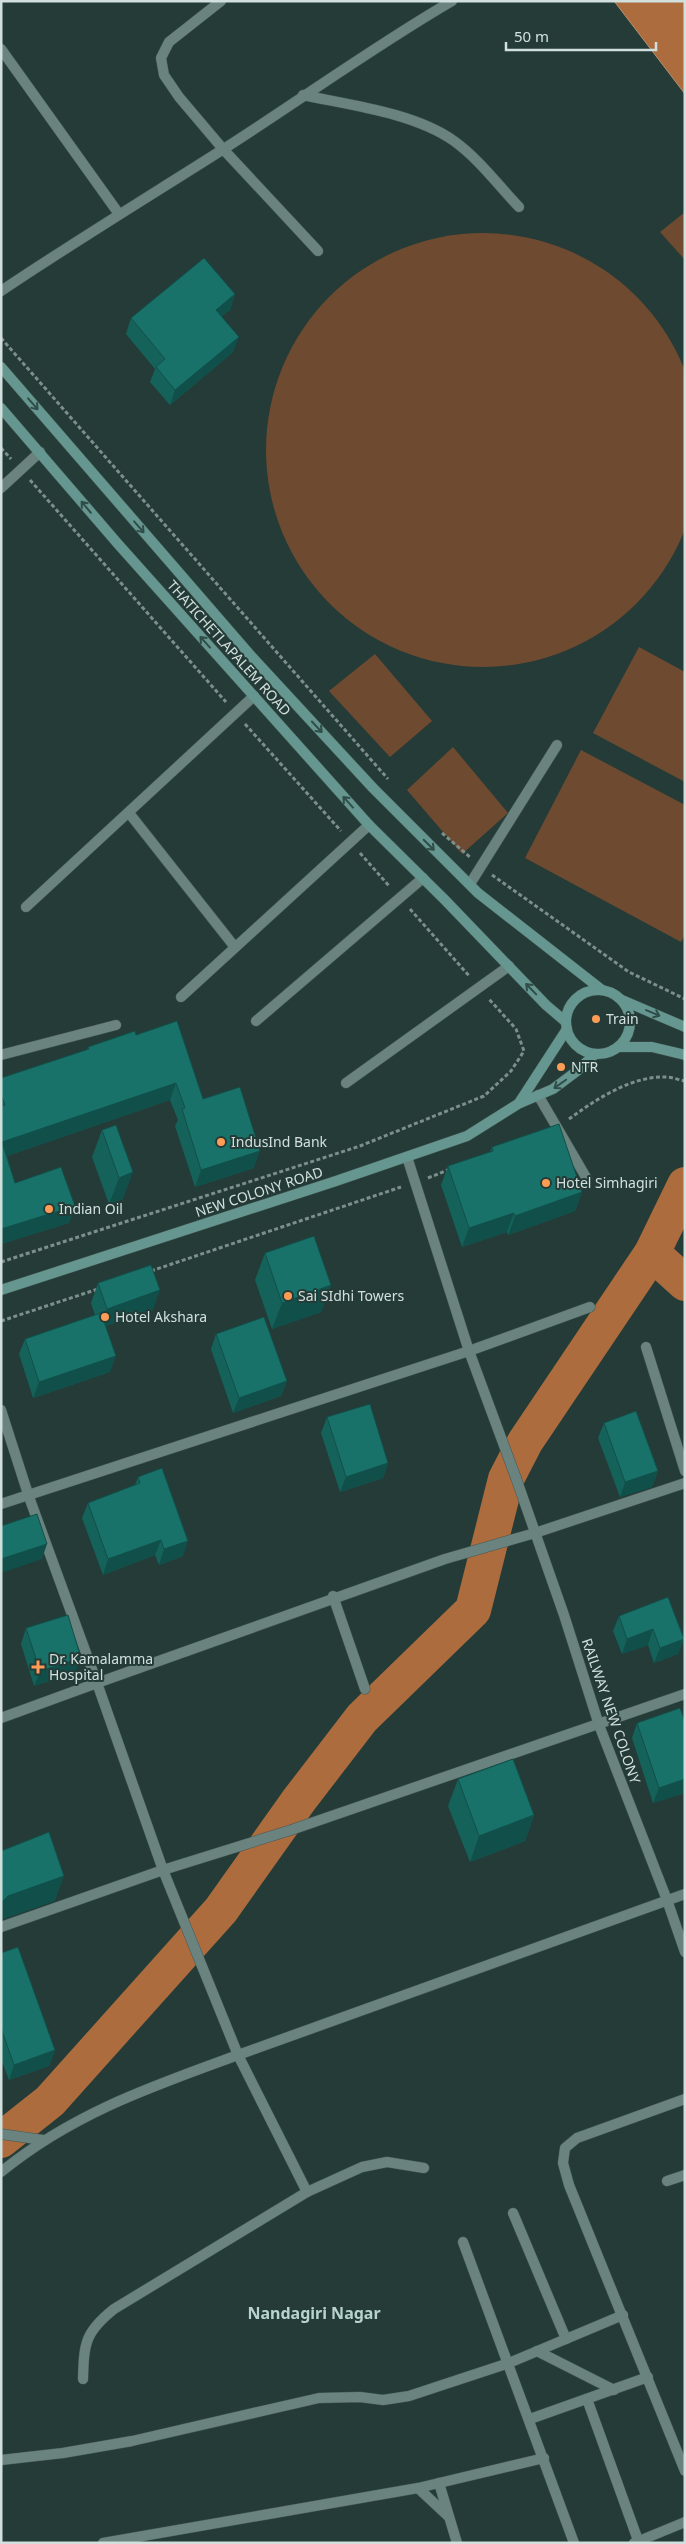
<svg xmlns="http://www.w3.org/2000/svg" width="686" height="2544" font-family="'Noto Sans',sans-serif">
  <rect width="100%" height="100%" fill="#243b37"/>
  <!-- green -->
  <g fill="#6e4a30">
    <polygon points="685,212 685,260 660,232"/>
    <circle cx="483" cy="450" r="217"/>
    <polygon points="639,647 685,672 685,782 593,733"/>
    <polygon points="375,654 432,721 390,757 329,691"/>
    <polygon points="453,747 508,813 462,854 407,790"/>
    <polygon points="581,750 685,805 685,935 681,942 525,858"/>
  </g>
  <!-- water -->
  <polygon fill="#ac6c3e" stroke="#b78f6e" points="614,1 685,1 685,94"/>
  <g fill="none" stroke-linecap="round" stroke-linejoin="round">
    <!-- river -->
    <g stroke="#ac6c3e" stroke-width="36">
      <polyline points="652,1253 685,1283"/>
      <polyline points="1,2140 50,2101 221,1910 299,1800 362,1718 473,1610 506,1479 525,1442 652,1253 685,1185"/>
    </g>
    <defs>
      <g id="service">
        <path d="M303 95C350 105 415 113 454 141 479 159 498 185 519 207"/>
        <polyline points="223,149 318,251"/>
        <path d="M1 291C74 242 148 197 222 150 299 101 373 47 452 1"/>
        <polyline points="470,884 557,745"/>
        <polyline points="513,2213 566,2339"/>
      </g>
      <g id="minor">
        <polyline points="221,1 169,42 161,58 164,75 179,97 223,149"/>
        <polyline points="1,49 119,214"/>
        <polyline points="1,488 40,452"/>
        <polyline points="129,813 234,946"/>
        <polyline points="26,907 254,696"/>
        <polyline points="181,997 369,825"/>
        <polyline points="256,1021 423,878"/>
        <polyline points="1,1055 116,1025"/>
        <polyline points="346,1083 509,966"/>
        <polyline points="538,1095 587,1179"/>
        <polyline points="407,1157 469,1351 516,1478"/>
        <polyline points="646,1347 685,1471"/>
        <polyline points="1,1410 29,1497 97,1683 445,1559 535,1533 685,1483"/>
        <polyline points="1,1504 469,1351 590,1307"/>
        <polyline points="333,1596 365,1689"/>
        <polyline points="685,1694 291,1830 163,1870 238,2055 685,1894"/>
        <polyline points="1,1718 97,1683 163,1870 1,1927"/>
        <polyline points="685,2099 577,2138 565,2148 563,2163 569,2185 685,2471"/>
        <polyline points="1,2134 43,2140"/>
        <path d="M1 2172C73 2113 153 2086 238 2055L307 2192"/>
        <polyline points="667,2181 685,2175"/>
        <polyline points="463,2242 574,2543"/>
        <polyline points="537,2351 614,2390"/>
        <path d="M83 2379C84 2343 85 2332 114 2309L307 2192 362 2167 387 2162 424 2168"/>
        <polyline points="587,2399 639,2543"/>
        <polyline points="530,2419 648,2377"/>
        <polyline points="1,2460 63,2453 132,2441 319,2398 360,2397 383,2400 409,2396 509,2363 623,2315"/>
        <polyline points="439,2483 457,2543"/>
        <polyline points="418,2488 448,2516"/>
        <polyline points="103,2543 418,2488 544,2458"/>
        <polyline points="634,2543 685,2522"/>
      </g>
      <polyline id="tertiary" points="516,1478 564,1615 599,1725 667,1900 685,1952"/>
      <g id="secondary">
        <polyline points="1,367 252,657 373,788 478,893 602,990"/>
        <polyline points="1,408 118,544 369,825 444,899 546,1005 566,1022"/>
        <circle cx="598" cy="1022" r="32"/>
        <polyline points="622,1000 685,1027"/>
        <polyline points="618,1047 652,1047 685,1055"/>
        <polyline points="519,1103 567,1029"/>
        <polyline points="1,1290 336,1181 467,1136 518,1104 553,1089 577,1071 595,1054"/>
      </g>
    </defs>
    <!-- service casing -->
    <use href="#service" stroke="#435754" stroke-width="11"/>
    <!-- minor casing -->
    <use href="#minor" stroke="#435754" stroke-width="11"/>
    <!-- tertiary casing -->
    <use href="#tertiary" stroke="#435754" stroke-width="11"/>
    <!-- secondary casing -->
    <use href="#secondary" stroke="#435754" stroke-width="11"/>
    <!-- path -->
    <g stroke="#7d8f8c" stroke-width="3" stroke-dasharray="4 2.5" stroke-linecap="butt">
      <polyline points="1,338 388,779"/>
      <polyline points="1,448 11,459"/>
      <polyline points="30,480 226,702"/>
      <polyline points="245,724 341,831"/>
      <polyline points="442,833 471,858"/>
      <polyline points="360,853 390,887"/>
      <polyline points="492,875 629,972 685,999"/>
      <polyline points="410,909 470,977"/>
      <path d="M569 1119C595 1100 631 1076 665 1077 672 1077 679 1080 685 1081"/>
      <polyline points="428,1178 450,1169"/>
      <polyline points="1,1262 360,1146 484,1096 511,1071 524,1051 516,1029 489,999"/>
      <polyline points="151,1271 401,1187"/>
      <polyline points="1,1321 98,1289"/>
    </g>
    <!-- service -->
    <use href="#service" stroke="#6a837f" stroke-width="10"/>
    <!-- minor -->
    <use href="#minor" stroke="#6a837f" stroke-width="10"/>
    <!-- tertiary -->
    <use href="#tertiary" stroke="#6a837f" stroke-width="10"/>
    <!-- secondary -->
    <use href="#secondary" stroke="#659790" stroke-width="10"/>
  </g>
  <!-- wall -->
  <g fill="#15625a">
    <polygon points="235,294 230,310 222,316 233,352 170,405 150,382 155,369 126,334 131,318"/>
    <polygon points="136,1035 203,1099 254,1168 195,1187 175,1126 178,1120 170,1100 7,1156 15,1183 75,1206 69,1223 1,1244 1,1078 87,1050 88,1047"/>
    <polygon points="116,1125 123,1199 109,1204 92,1157 102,1130"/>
    <polygon points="492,1147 582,1192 575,1211 508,1235 507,1232 462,1247 441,1185 448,1166 490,1152"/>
    <polygon points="265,1253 331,1285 321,1312 272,1329 255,1280"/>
    <polygon points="98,1283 153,1310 106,1326 110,1372 33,1398 19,1354 25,1339 95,1315 91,1303"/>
    <polygon points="216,1334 287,1381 281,1396 233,1413 211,1349"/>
    <polygon points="327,1417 388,1463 383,1478 340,1492 321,1433"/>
    <polygon points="604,1423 658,1471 652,1487 620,1497 598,1438"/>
    <polygon points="138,1477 183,1556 159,1565 155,1555 103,1575 82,1518 88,1503 135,1485"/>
    <polygon points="619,1616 684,1639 678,1654 654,1663 648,1645 622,1654 613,1631"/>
    <polygon points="26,1628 75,1673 34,1686 21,1644"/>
    <polygon points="685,1721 685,1793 653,1803 632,1738 637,1723"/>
    <polygon points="458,1779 534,1815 525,1841 470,1862 448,1806"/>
    <polygon points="1,1953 55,2050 49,2066 9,2080 1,2059"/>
  </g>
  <!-- shaded-wall -->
  <g fill="#11504a">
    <polygon points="235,294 230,310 211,325 216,310"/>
    <polygon points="239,337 233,352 170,405 175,390"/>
    <polygon points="176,1083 170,1100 1,1158 2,1142"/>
    <polygon points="260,1151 254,1168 195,1187 201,1170"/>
    <polygon points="133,1172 123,1199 109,1204 119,1178"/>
    <polygon points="582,1192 575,1211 508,1235 515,1216"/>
    <polygon points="75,1206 69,1223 1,1244 1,1229"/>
    <polygon points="514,1213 507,1232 462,1247 469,1228"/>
    <polygon points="331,1285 321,1312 272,1329 282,1303"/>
    <polygon points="160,1290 153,1310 100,1328 107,1309"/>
    <polygon points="116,1356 110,1372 33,1398 39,1382"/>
    <polygon points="287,1381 281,1396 233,1413 239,1398"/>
    <polygon points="388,1463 383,1478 340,1492 346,1477"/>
    <polygon points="658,1471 652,1487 620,1497 625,1482"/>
    <polygon points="161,1540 155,1555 103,1575 108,1559"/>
    <polygon points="188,1541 183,1556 159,1565 164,1549"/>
    <polygon points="47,1544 42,1559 1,1573 1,1559"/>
    <polygon points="653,1629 648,1645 622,1654 627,1639"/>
    <polygon points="684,1639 678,1654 654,1663 660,1648"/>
    <polygon points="81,1658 75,1673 34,1686 40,1671"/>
    <polygon points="685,1779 685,1793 653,1803 659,1788"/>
    <polygon points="534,1815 525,1841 470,1862 479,1836"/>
    <polygon points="64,1876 55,1901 1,1920 1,1901 8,1896"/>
    <polygon points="55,2050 49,2066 9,2080 14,2065"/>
  </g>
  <!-- building -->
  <g fill="#187269" stroke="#11504a">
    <polygon points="204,258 235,294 216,310 239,337 175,390 156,367 165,359 131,318"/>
    <polygon points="177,1021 203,1099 240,1087 260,1151 201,1170 182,1109 185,1108 176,1083 2,1142 15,1183 61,1167 75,1206 1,1229 1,1106 5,1105 1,1095 1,1078 89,1049 88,1047 135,1031 136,1035"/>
    <polygon points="559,1124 582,1192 515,1216 514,1213 469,1228 448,1166 493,1151 492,1147"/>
    <polygon points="116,1125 133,1172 119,1178 102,1130"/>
    <polygon points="314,1236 331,1285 282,1303 265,1253"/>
    <polygon points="151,1265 160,1290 107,1309 98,1283"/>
    <polygon points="101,1313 116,1356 39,1382 25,1339"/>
    <polygon points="264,1317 287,1381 239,1398 216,1334"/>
    <polygon points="370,1404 388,1463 346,1477 327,1417"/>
    <polygon points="636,1411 658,1471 625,1482 604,1423"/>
    <polygon points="162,1468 188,1541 164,1549 161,1540 108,1559 88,1503 140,1483 138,1477"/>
    <polygon points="37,1514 47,1544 1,1559 1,1526"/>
    <polygon points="668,1597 684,1639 660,1648 653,1629 627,1639 619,1616"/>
    <polygon points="68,1615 81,1658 40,1671 26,1628"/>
    <polygon points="680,1708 685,1721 685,1779 659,1788 637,1723"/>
    <polygon points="513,1759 534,1815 479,1836 458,1779"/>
    <polygon points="49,1832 64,1876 8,1896 3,1901 1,1901 1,1851"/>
    <polygon points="18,1947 55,2050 14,2065 1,2028 1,1953"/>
  </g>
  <!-- one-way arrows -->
  <defs><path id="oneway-shaft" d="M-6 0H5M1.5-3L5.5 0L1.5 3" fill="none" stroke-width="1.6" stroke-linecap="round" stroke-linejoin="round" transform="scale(1.25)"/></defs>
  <g stroke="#314d49">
    <use href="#oneway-shaft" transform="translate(33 404) rotate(49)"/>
    <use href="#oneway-shaft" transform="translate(86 507) rotate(-130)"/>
    <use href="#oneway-shaft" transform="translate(139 527) rotate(49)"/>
    <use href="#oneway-shaft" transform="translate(205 642) rotate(-132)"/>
    <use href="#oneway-shaft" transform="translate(317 727) rotate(47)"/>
    <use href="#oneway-shaft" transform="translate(348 802) rotate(-132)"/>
    <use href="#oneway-shaft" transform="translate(429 845) rotate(45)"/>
    <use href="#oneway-shaft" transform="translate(531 989) rotate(-134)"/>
    <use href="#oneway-shaft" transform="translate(653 1013) rotate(23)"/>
    <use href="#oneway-shaft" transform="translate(560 1084) rotate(145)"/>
  </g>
  <!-- markers -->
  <g fill="#fd9d55" stroke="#243b37" stroke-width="2">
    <circle cx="596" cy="1019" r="5"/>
    <circle cx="561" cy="1067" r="5"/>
    <circle cx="221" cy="1142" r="5"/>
    <circle cx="546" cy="1183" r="5"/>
    <circle cx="49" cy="1209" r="5"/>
    <circle cx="288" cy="1296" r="5"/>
    <circle cx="105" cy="1317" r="5"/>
    <path d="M35.5 1659.5h5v5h5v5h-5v5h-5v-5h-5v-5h5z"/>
  </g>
  <g text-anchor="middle" stroke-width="4" stroke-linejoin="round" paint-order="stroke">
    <!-- street labels -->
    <g font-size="14" fill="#d2e0dd" stroke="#243b37">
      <text transform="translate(229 648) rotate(48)" y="5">THATICHETLAPALEM ROAD</text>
      <text transform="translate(259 1192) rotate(-18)" y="5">NEW COLONY ROAD</text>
      <text transform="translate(611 1711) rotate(71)" y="5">RAILWAY NEW COLONY</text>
    </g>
    <!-- poi labels -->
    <g font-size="14" fill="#d2e0dd" stroke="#243b37" text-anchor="start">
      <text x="606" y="1024">Train</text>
      <text x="571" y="1072">NTR</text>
      <text x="231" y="1147">IndusInd Bank</text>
      <text x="556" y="1188">Hotel Simhagiri</text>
      <text x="59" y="1214">Indian Oil</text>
      <text x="298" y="1301">Sai SIdhi Towers</text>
      <text x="115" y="1322">Hotel Akshara</text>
      <text x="49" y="1664">Dr. Kamalamma<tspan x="49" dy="16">Hospital</tspan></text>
    </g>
    <!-- quarter labels -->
    <g font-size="16" font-weight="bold" fill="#b8d3cf" stroke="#243b37">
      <text x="314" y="2319">Nandagiri Nagar</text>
    </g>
  </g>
  <!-- border -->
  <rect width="686" height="2544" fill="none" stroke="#d2e0dd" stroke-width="5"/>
  <!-- scale -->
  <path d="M506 42v8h150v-8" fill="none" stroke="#d2e0dd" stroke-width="2.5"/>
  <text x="514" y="42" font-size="15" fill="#d2e0dd" stroke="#243b37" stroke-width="4" paint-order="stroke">50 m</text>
</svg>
